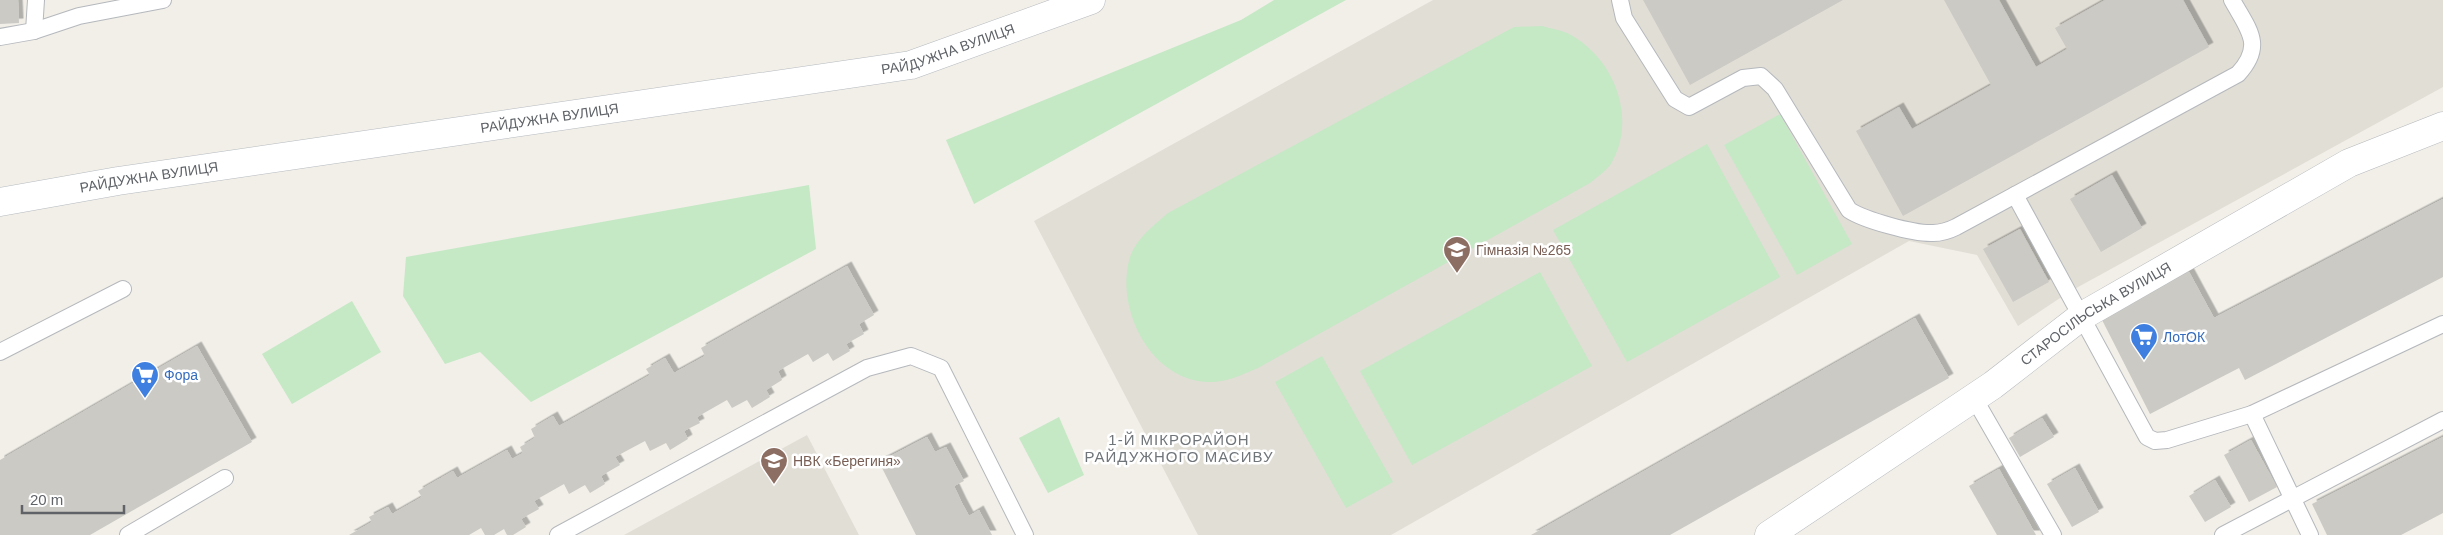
<svg xmlns="http://www.w3.org/2000/svg" width="2443" height="535" font-family="Helvetica,sans-serif">
  <defs>
    <filter id="shadow"><feDropShadow dx="4.5" dy="-4.5" stdDeviation="0" flood-color="#0004"/></filter>
  </defs>
  <rect width="100%" height="100%" fill="#f1efe8"/>
  <!-- education -->
  <g fill="#e1ded6">
    <polygon points="1433,0 2443,0 2443,87 2069,292 2018,326 1977,255 1909,241 1391,535 1198,535 1034,221"/>
    <polygon points="807,435 859,535 624,535"/>
  </g>
  <!-- green -->
  <g fill="#c5e8c5">
    <polygon points="1274,0 1346,0 974,204 946,140 1241,20"/>
    <path d="M1542 26C1551 29 1563 30 1571 35 1614 59 1637 117 1612 162 1608 170 1597 177 1590 183L1258 368C1244 374 1229 381 1214 382 1153 385 1114 310 1130 257 1136 239 1154 225 1168 213L1514 27Z"/>
    <polygon points="1780,114 1852,244 1797,275 1724,145"/>
    <polygon points="1707,144 1780,277 1627,362 1553,230"/>
    <polygon points="809,185 816,249 531,402 480,352 445,364 403,296 406,257"/>
    <polygon points="1540,272 1592,366 1412,465 1360,371"/>
    <polygon points="352,301 381,352 292,404 262,354"/>
    <polygon points="1322,356 1393,482 1346,508 1275,382"/>
    <polygon points="1059,417 1084,475 1048,493 1019,438"/>
  </g>
  <!-- building -->
  <g fill="#cccac5" filter="url(#shadow)">
    <polygon points="0,0 18,0 19,23 0,24"/>
    <polygon points="1643,0 1843,0 1690,85"/>
    <polygon points="1944,0 1999,0 2036,67 2067,49 2055,28 2105,0 2183,0 2209,47 1903,216 1856,131 1899,107 1912,129 1991,85"/>
    <polygon points="2112,175 2142,228 2101,252 2070,199"/>
    <polygon points="2443,199 2443,277 2245,380 2239,368 2150,414 2100,316 2188,270 2214,318"/>
    <polygon points="2020,229 2049,282 2013,302 1983,249"/>
    <polygon points="847,266 874,315 859,324 864,334 846,344 850,351 833,361 828,353 813,362 808,354 778,371 782,380 766,390 770,397 752,408 747,400 732,408 727,400 697,417 700,423 684,431 688,439 670,450 666,443 650,451 645,441 615,457 620,465 601,476 605,484 590,493 585,485 569,494 564,484 534,501 539,509 521,519 526,527 513,535 507,535 504,529 494,535 485,535 481,528 469,535 349,535 372,522 369,517 388,507 392,514 422,497 418,491 453,471 457,478 507,450 512,459 523,453 520,447 535,438 531,429 553,416 559,426 650,375 646,369 665,358 674,373 705,356 701,348"/>
    <polygon points="1915,318 1949,378 1670,535 1531,535"/>
    <polygon points="197,346 252,442 90,535 0,535 0,460"/>
    <polygon points="2042,418 2054,437 2020,457 2009,438"/>
    <polygon points="927,437 935,452 946,447 964,481 954,486 962,503 969,516 979,510 992,535 916,535 879,462"/>
    <polygon points="2443,437 2443,513 2401,535 2327,535 2312,504"/>
    <polygon points="2251,440 2277,487 2249,502 2224,455"/>
    <polygon points="2075,468 2099,512 2072,527 2047,484"/>
    <polygon points="1999,469 2036,535 1997,535 1969,486"/>
    <polygon points="2215,480 2231,507 2205,522 2189,496"/>
  </g>
  <g fill="none" stroke-linecap="round" stroke-linejoin="round">
    <defs>
      <g id="lane">
        <path d="M1620 0 1624 18 1675 99 1689 107 1743 78 1761 76 1775 89 1849 210C1864 220 1914 234 1933 233 1942 233 1948 231 1956 227L2238 74C2265 45 2248 29 2232 0"/>
        <polyline points="34,31 36,0"/>
        <polyline points="0,37 34,31 79,16 163,0"/>
        <polyline points="2015,195 2147,437 2155,441 2167,440 2252,414 2443,324"/>
        <polyline points="0,352 123,289"/>
        <polyline points="1974,398 2053,535"/>
        <polyline points="2252,414 2310,535"/>
        <polyline points="128,535 225,478"/>
        <polyline points="558,535 867,368 911,356 941,368 1025,535"/>
        <polyline points="2223,535 2443,420"/>
      </g>
      <g id="street">
        <path id="s1" d="M1769 535 1993 385 2082 316 2349 163 2443 126"/>
      </g>
      <g id="secondary">
        <path id="s2" d="M0 202 118 181 911 65 1091 0"/>
      </g>
    </defs>
    <!-- lane casing -->
    <use href="#lane" stroke="#b5b8bc" stroke-width="18"/>
    <!-- street casing -->
    <use href="#street" stroke="#b5b8bc" stroke-width="29"/>
    <!-- secondary casing -->
    <use href="#secondary" stroke="#b6babf" stroke-width="29"/>
    <!-- lane -->
    <use href="#lane" stroke="#fff" stroke-width="16"/>
    <!-- street -->
    <use href="#street" stroke="#fff" stroke-width="28"/>
    <!-- secondary -->
    <use href="#secondary" stroke="#fff" stroke-width="28"/>
  </g>
  <!-- icons -->
  <defs>
    <symbol id="school-pin" viewBox="-11 -11 22 30"><path d="M0 17L-7.5 6A9.5 9.5 0 1 1 7.5 6Z" fill="#8d6e63" stroke="#fff"/><path d="M0-5L7-2L0 1L-7-2ZM-4 1L0 2.5L4 1V4Q0 6-4 4Z" fill="#fff"/></symbol>
    <symbol id="supermarket-pin" viewBox="-11 -11 22 30"><path d="M0 17L-7.5 6A9.5 9.5 0 1 1 7.5 6Z" fill="#3f7fe0" stroke="#fff"/><path d="M-6-5.5h2.5l.6 2H6L4.5 2H-2.5L-4.4-4H-6ZM-1.5 3.2a1.3 1.3 0 1 0 .1 0ZM3 3.2a1.3 1.3 0 1 0 .1 0Z" fill="#fff"/></symbol>
  </defs>
  <g fill-rule="evenodd">
    <use href="#school-pin" x="1441" y="234" width="32" height="43"/>
    <use href="#supermarket-pin" x="2128" y="321" width="32" height="43"/>
    <use href="#supermarket-pin" x="129" y="359" width="32" height="43"/>
    <use href="#school-pin" x="758" y="445" width="32" height="43"/>
  </g>
  <g text-anchor="middle" stroke-width="5" stroke-linejoin="round" paint-order="stroke">
    <!-- street labels -->
    <g font-size="14" fill="#5f6368" stroke="#fff">
      <text dy="5" stroke="none"><textPath href="#s2" startOffset="961">РАЙДУЖНА ВУЛИЦЯ</textPath></text>
      <text dy="5" stroke="none"><textPath href="#s2" startOffset="556">РАЙДУЖНА ВУЛИЦЯ</textPath></text>
      <text dy="5" stroke="none"><textPath href="#s2" startOffset="151">РАЙДУЖНА ВУЛИЦЯ</textPath></text>
      <text dy="5" stroke="none"><textPath href="#s1" startOffset="395">СТАРОСІЛЬСЬКА ВУЛИЦЯ</textPath></text>
    </g>
    <!-- education labels -->
    <g font-size="14" fill="#785e54" stroke="#fff" text-anchor="start">
      <text x="1476" y="255">Гімназія №265</text>
      <text x="793" y="466">НВК «Берегиня»</text>
    </g>
    <!-- shop labels -->
    <g font-size="14" fill="#366cbe" stroke="#fff" text-anchor="start">
      <text x="2163" y="342">ЛотОК</text>
      <text x="164" y="380">Фора</text>
    </g>
    <!-- neighbourhood labels -->
    <g font-size="15" letter-spacing="1" fill="#70757a" stroke="#fff">
      <text x="1179" y="445">1-Й МІКРОРАЙОН<tspan x="1179" dy="17">РАЙДУЖНОГО МАСИВУ</tspan></text>
    </g>
  </g>
  <!-- scale -->
  <path d="M22 505v8h102v-8" fill="none" stroke="#5f6368" stroke-width="2.5"/>
  <text x="30" y="505" font-size="15" fill="#5f6368" stroke="#ffffff" stroke-width="4" paint-order="stroke">20 m</text>
</svg>
